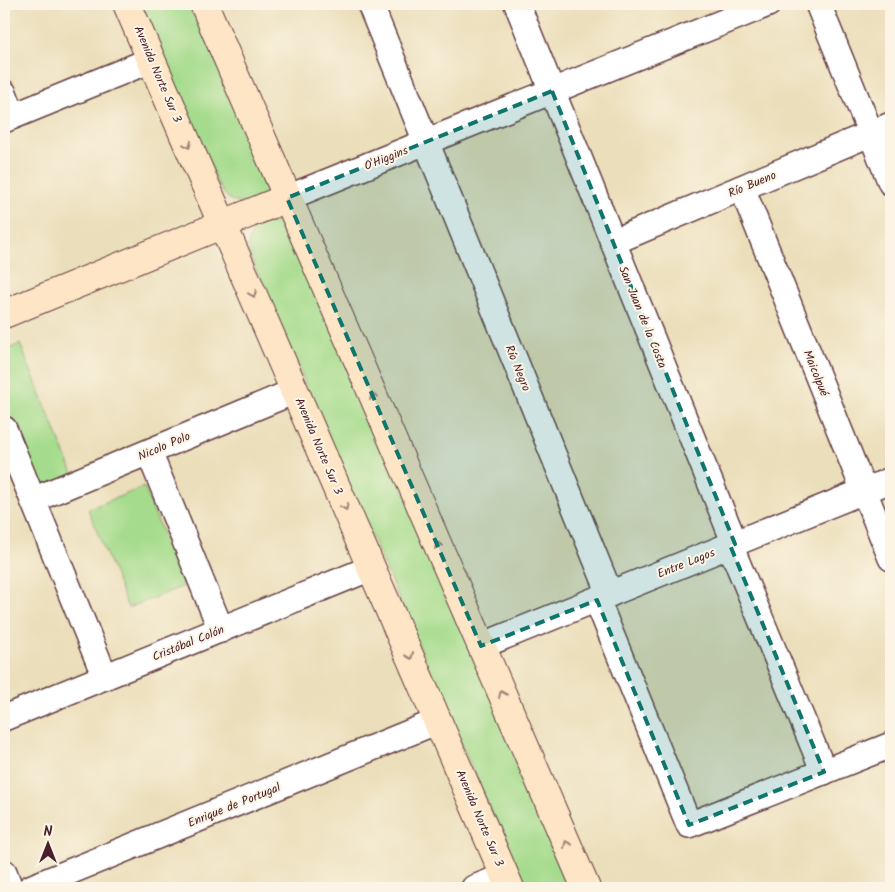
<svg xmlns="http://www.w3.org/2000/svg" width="895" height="892" font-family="Kalam,sans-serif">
  <rect width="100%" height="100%" fill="#fcf5e5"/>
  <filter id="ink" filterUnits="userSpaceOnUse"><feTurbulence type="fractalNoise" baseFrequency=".02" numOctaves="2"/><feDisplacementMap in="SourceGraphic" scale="10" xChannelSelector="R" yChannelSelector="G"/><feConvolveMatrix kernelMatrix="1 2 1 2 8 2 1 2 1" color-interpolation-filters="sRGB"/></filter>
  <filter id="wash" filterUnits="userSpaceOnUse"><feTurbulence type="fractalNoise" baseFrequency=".0096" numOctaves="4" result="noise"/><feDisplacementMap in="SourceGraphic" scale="20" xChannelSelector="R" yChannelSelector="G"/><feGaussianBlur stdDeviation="1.12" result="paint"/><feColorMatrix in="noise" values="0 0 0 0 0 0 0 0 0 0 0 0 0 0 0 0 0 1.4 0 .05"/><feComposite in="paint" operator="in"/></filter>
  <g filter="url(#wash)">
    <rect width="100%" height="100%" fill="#ebdeba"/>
    <!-- green -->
    <g fill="#a5db8c" stroke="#787d5c">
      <path d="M140 4H193L268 185 266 194C245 203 236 211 220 188Z"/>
      <path d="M276 222 285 227 293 235 576 888H524L249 253C248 248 248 246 249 241 253 226 261 223 276 222Z"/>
      <polygon points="20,344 74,476 51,485 33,483 4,412 4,351"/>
      <polygon points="144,487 184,586 128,608 88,509"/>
    </g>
  </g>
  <g filter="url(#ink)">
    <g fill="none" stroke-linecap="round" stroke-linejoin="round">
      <defs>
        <g id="street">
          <polyline points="370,4 610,594"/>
          <polyline points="517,4 735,544"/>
          <polyline points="818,4 891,183"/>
          <polyline points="4,93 13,116"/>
          <polyline points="4,120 151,60"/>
          <polyline points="742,188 891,558"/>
          <polyline points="287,198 768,4"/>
          <polyline points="613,242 891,125"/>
          <polyline points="4,429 105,677"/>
          <polyline points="149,452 221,630"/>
          <polyline points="33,500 295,391"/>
          <polyline points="730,545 824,772"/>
          <polyline points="597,600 689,825 891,745"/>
          <polyline points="481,646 891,480"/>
          <polyline points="4,718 371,568"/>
          <polyline points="4,872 10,888"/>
          <polyline points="30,888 438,721"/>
          <polyline points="474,888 505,876"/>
        </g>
        <g id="secondary">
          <polyline points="127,4 510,888"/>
          <polyline points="204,4 586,888"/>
          <polyline points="4,314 287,198"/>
        </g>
      </defs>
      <!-- street casing -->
      <use href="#street" stroke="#623c40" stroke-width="28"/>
      <!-- secondary casing -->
      <use href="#secondary" stroke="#623c40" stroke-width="30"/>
      <!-- street -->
      <use href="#street" stroke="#fff" stroke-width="25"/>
      <!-- secondary -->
      <use href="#secondary" stroke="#fde5c5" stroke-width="28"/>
    </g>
    <!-- one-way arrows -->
    <defs><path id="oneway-chevron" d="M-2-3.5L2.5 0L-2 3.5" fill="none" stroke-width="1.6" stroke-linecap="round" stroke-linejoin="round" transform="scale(1.25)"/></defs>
    <g stroke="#a48278">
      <use href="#oneway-chevron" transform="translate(188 145) rotate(67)"/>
      <use href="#oneway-chevron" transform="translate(253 294) rotate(67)"/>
      <use href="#oneway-chevron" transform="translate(373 396) rotate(-113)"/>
      <use href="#oneway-chevron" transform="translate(345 507) rotate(67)"/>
      <use href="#oneway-chevron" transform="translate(438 545) rotate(-113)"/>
      <use href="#oneway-chevron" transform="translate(410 656) rotate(67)"/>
      <use href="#oneway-chevron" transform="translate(502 694) rotate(-113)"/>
      <use href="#oneway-chevron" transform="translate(567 844) rotate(-113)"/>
    </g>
  </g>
  <!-- marked area -->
  <path fill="#0f766e" fill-opacity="0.2" stroke="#0f766e" stroke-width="4" stroke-dasharray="10 6" stroke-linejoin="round" d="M552 91 735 544 730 545 824 772 689 825 597 600 481 646 287 198Z"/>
  <g text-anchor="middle" stroke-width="4" stroke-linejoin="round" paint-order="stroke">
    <!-- street labels -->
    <g font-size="12" fill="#4a1f2b" stroke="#fcf5e5">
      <text transform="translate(158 74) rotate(67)" y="4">Avenida Norte Sur 3</text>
      <text transform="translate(386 158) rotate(-22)" y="4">O'Higgins</text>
      <text transform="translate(752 184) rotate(-23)" y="4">Río Bueno</text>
      <text transform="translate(643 317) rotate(68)" y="4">San Juan de la Costa</text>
      <text transform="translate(518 368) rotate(68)" y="4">Río Negro</text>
      <text transform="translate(816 373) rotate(68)" y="4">Maicolpué</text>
      <text transform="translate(164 446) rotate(-23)" y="4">Nicolo Polo</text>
      <text transform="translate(319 446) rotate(67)" y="4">Avenida Norte Sur 3</text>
      <text transform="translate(686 563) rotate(-22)" y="4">Entre Lagos</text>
      <text transform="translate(188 643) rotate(-22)" y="4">Cristóbal Colón</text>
      <text transform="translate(234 805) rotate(-22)" y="4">Enrique de Portugal</text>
      <text transform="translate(480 818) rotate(67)" y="4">Avenida Norte Sur 3</text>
    </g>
  </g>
  <!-- margin -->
  <rect width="895" height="892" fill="none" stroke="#fcf5e5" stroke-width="20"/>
  <!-- north arrow -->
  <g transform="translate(48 844)" stroke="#fcf5e5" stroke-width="4" paint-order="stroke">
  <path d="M0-4L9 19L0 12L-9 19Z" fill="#4a1f2b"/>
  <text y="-8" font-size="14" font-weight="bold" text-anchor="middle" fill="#4a1f2b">N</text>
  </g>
</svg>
